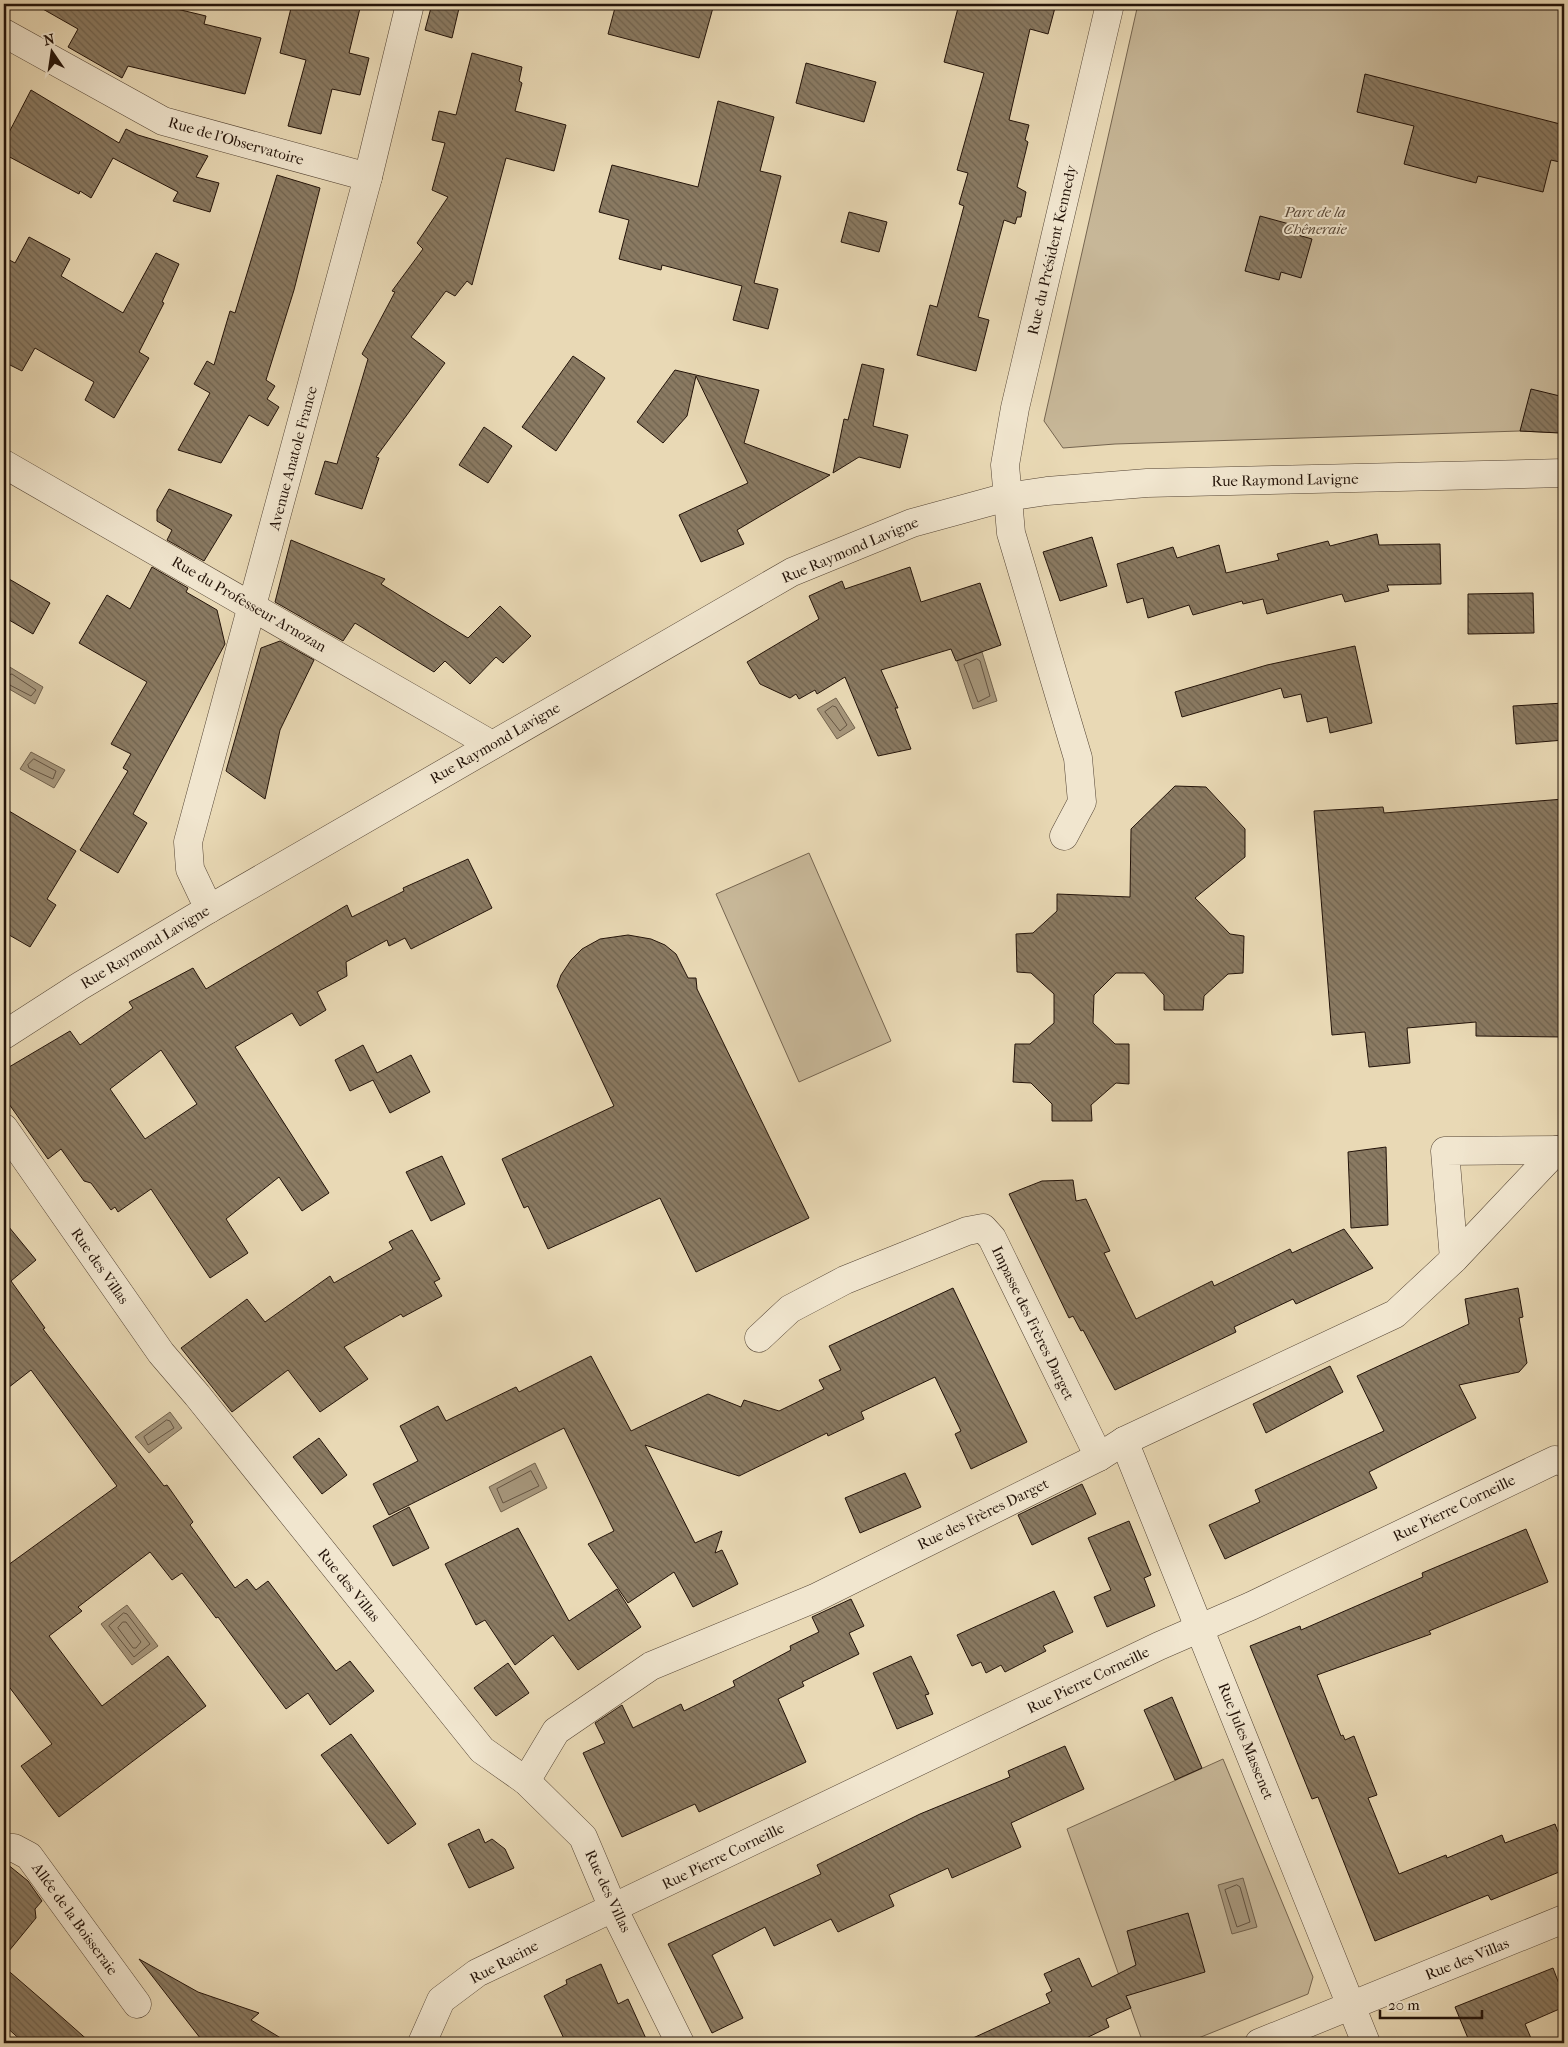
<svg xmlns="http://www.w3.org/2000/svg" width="1568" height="2047" font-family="'IM FELL French Canon',serif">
  <defs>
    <pattern id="building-back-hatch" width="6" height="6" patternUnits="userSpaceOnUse" patternTransform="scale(1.25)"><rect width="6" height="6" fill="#8a7a62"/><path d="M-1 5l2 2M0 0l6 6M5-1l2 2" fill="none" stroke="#70634f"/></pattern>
  </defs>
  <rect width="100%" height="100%" fill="#e9d9b5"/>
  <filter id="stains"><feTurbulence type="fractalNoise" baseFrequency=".004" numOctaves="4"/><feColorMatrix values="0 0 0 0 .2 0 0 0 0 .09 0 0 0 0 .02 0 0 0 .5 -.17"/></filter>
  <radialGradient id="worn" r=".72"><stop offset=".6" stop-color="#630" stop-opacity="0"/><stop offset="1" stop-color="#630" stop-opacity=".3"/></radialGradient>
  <!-- green -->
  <g fill="#c7b798" stroke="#756550">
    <polygon points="1138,4 1564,4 1564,433 1520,431 1115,444 1063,448 1044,421"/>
    <polygon points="809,853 891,1041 799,1082 716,894"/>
    <polygon points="1223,1759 1313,1977 1308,1994 1186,2043 1143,2043 1067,1829"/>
  </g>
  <!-- water -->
  <g fill="#a6967b" stroke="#72624d">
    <polygon points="982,652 997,701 973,709 957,661"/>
    <polygon points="8,666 43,687 35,704 4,686 4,674"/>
    <polygon points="836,698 855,728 837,739 817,709"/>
    <polygon points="31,752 65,770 54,788 20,769"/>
    <polygon points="170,1412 182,1428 149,1453 135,1437"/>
    <polygon points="535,1463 547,1488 501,1512 489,1487"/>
    <polygon points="127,1605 158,1646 132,1665 101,1624"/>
    <polygon points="1243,1878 1257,1927 1232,1934 1218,1885"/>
  </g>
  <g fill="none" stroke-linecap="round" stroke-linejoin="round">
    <!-- shore -->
    <g stroke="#645442" stroke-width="1">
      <polygon points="977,659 980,661 990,696 978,702 964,665"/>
      <polyline points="4,676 12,674 36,690 31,696 4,682"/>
      <polygon points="833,706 836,707 847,725 840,731 825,712"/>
      <polygon points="34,759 56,771 53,779 29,768 28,765"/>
      <polygon points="167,1420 170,1421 174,1428 148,1445 144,1437"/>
      <polygon points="531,1471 539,1486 503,1503 497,1489"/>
      <polygon points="124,1613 127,1614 150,1644 134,1657 109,1626"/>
      <polygon points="123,1622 126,1622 141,1642 136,1648 133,1648 118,1628"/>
      <polygon points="1237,1885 1240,1887 1250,1922 1237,1927 1225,1890"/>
    </g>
  </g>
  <!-- building -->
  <g fill="url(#building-back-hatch)" stroke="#231309" fill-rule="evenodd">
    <polygon points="34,4 156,4 206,16 204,24 261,38 245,94 128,66 122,78 68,47 78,29"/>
    <polygon points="292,4 361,4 349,53 369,58 360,95 332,89 321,134 288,126 306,60 280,53"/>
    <polygon points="432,4 460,4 452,38 425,30"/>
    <polygon points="616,4 714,4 699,58 608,34"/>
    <polygon points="959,4 1056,4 1048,34 1030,29 1009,120 1029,125 1025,140 1028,142 1017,187 1026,192 1021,217 1017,217 1015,224 1004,220 978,317 989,320 976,371 917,355 930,305 937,307 964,206 959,204 968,173 957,170 984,73 944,62"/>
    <polygon points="472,53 522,67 519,81 522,83 515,111 566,125 554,171 506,158 472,285 467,281 455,296 446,291 411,337 445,363 376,457 379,458 362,509 315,494 325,461 337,464 368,359 362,354 395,292 392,291 423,249 417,243 448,197 432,190 445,143 432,140 439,111 456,115"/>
    <polygon points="806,63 876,82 864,122 796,103"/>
    <polygon points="1365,74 1564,125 1564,163 1551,160 1543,192 1478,176 1476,183 1404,164 1414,126 1357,112"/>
    <polygon points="31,90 119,143 126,129 138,135 208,156 196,177 219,183 210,212 173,201 178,192 113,158 91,198 80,191 79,194 4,154 4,142"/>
    <polygon points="718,101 774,117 760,171 781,176 754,283 778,289 768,329 733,320 742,286 662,265 661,270 619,259 629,220 599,212 612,165 698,187"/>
    <polygon points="277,175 320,188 294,290 266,380 275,386 267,399 279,407 268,426 249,415 221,463 178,450 210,393 194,384 207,361 214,365 230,311 235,313"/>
    <polygon points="849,212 887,222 879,252 841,242"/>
    <polygon points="1260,216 1293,225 1291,233 1312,239 1301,278 1281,272 1279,280 1245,271"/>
    <polygon points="29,237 70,259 61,276 123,313 156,253 179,264 162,302 164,303 139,352 149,358 114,418 85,400 94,382 35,348 22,371 4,362 4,257 15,263"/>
    <polygon points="573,356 605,378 556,451 522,427"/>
    <polygon points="862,364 884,369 873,426 908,435 900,468 859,457 833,473 844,419 848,420"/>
    <polygon points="675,370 759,390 744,443 830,475 737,530 744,544 701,562 679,515 748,483 696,376 687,416 663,443 637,422"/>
    <polygon points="1531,389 1564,397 1564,417 1560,433 1520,431"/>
    <polygon points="484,427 512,446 488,483 459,465"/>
    <polygon points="169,489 232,515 204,561 167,540 172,530 157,521 157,510"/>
    <polygon points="1377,534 1379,545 1440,544 1441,584 1387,585 1389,591 1345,602 1342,594 1267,614 1263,599 1243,604 1242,601 1193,615 1189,605 1148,618 1143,598 1127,603 1117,564 1173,547 1177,558 1219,545 1226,573 1279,560 1277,554 1328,541 1330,546"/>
    <polygon points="1092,537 1107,586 1060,601 1043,552"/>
    <polygon points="291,540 385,579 381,584 468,638 500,606 531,636 503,663 496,657 470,684 445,661 434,672 355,623 343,641 275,602"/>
    <polygon points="152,567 188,588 186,592 217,610 225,644 133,814 147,823 118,873 80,850 128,771 123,768 131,754 111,744 147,682 79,643 107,595 130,609"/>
    <polygon points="910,567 921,602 980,583 1001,645 956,661 951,649 881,670 898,708 895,708 911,749 878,756 845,677 817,694 815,690 799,699 796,694 790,698 760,684 747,662 819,619 809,596 842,581 845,589"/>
    <polygon points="4,576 50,603 33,634 4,617"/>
    <polygon points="1533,593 1534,633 1468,634 1468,594"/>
    <polygon points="280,641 314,660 280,730 265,799 226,771 261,648"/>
    <polygon points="1355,646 1372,723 1330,733 1327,717 1307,722 1301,694 1284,698 1281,688 1182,717 1175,692 1267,665"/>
    <polygon points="1564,703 1564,740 1516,744 1513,706"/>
    <polygon points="1175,786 1206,787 1245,829 1245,857 1195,898 1230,934 1244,936 1243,973 1228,974 1204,996 1203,1010 1164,1010 1164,995 1144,973 1116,973 1094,995 1093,1023 1115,1044 1129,1044 1129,1084 1116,1083 1091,1105 1092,1121 1052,1121 1052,1104 1031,1083 1013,1082 1015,1044 1030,1044 1054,1023 1054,994 1031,973 1017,972 1016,934 1033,933 1057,911 1057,894 1130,897 1131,829"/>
    <polygon points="1564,799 1564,970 1559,970 1564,1037 1476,1036 1476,1022 1407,1028 1410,1063 1369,1067 1365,1032 1332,1035 1314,811 1383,807 1384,813"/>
    <polygon points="4,808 76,851 47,899 56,905 30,947 4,932"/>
    <path d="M468 859 492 908 411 949 405 938 389 946 387 940 346 962 347 976 317 992 326 1010 300 1026 292 1013 235 1047 329 1193 302 1211 279 1177 226 1219 248 1253 210 1278 151 1189 118 1212 115 1207 111 1210 91 1183 84 1181 61 1149 48 1159 4 1097V1070L70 1031 80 1045 133 1008 129 1002 193 968 206 989 347 905 352 917 404 891 403 888ZM161 1050 197 1104 145 1139 110 1089Z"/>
    <polygon points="628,935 651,939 665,945 676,954 688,978 696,978 697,989 809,1218 696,1272 660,1198 548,1249 528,1206 524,1208 502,1159 614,1106 557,986 561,975 571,960 582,949 600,939"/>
    <polygon points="363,1045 377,1073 411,1055 430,1092 390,1113 373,1080 350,1091 335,1060"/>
    <polygon points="1386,1147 1388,1225 1351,1228 1348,1152"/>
    <polygon points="442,1156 465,1204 431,1221 406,1172"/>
    <polygon points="1073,1180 1076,1201 1086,1199 1110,1251 1104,1253 1136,1319 1212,1281 1214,1286 1290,1249 1292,1253 1344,1229 1373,1268 1296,1304 1293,1299 1234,1327 1236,1332 1115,1390 1083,1330 1081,1331 1073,1316 1069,1318 1009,1194 1042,1181"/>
    <polygon points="4,1221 36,1260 11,1281 45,1328 43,1329 164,1486 167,1485 193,1522 190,1525 235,1588 247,1579 256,1590 268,1581 336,1671 350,1661 374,1691 330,1725 308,1693 286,1709 218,1617 216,1618 182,1573 172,1580 150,1552 78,1607 82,1611 49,1636 102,1706 168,1656 206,1706 59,1817 21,1766 52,1744 4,1680 4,1568 117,1486 31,1370 4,1391"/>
    <polygon points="412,1230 440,1279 434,1282 442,1296 403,1317 401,1314 344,1347 368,1379 320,1412 288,1370 232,1412 181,1348 247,1299 265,1322 330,1276 334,1283 393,1249 389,1242"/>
    <polygon points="953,1288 1027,1442 971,1469 955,1434 961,1431 935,1377 861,1412 864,1419 828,1436 827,1433 739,1476 645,1445 695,1543 722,1531 715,1553 722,1550 738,1584 693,1607 674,1572 628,1603 588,1544 614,1531 564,1428 389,1515 373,1484 418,1461 400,1426 438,1406 446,1421 516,1387 519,1392 591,1356 631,1431 708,1394 741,1407 744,1400 779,1411 824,1389 819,1380 841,1370 829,1346"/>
    <polygon points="1518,1288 1523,1317 1519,1318 1527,1363 1519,1372 1459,1385 1476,1418 1369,1472 1377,1488 1225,1559 1209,1525 1260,1502 1255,1490 1384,1431 1357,1376 1469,1324 1465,1299"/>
    <polygon points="1330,1366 1343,1392 1266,1433 1253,1404"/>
    <polygon points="319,1438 347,1475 322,1494 293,1457"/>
    <polygon points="905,1473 921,1507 860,1533 845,1498"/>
    <polygon points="1082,1484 1096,1514 1032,1545 1018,1515"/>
    <polygon points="409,1507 429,1548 393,1566 373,1526"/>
    <polygon points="1129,1521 1151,1575 1144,1578 1155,1606 1107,1627 1094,1597 1111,1590 1088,1538"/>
    <polygon points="518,1528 569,1621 617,1589 641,1627 578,1670 553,1635 515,1665 485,1620 476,1625 445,1564"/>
    <polygon points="1526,1529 1548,1582 1429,1631 1431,1634 1317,1675 1341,1736 1343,1735 1345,1740 1354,1736 1377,1795 1368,1798 1399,1874 1446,1855 1447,1858 1502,1835 1505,1843 1555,1824 1558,1832 1564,1830 1564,1870 1491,1900 1488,1895 1375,1941 1318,1797 1312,1799 1250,1646 1300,1626 1301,1630 1423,1577 1422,1573"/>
    <polygon points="1054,1591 1073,1632 1043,1646 1046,1651 1005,1672 1001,1665 986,1673 981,1662 972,1666 957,1635"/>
    <polygon points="851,1599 864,1626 849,1633 859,1654 802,1682 804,1686 778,1699 806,1762 699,1812 695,1804 622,1837 583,1753 605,1743 595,1723 622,1705 633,1728 681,1704 684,1711 735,1686 733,1681 791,1650 790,1646 819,1632 812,1617"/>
    <polygon points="911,1656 929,1694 925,1695 933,1714 897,1729 873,1673"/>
    <polygon points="508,1663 529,1693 496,1716 474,1688"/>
    <polygon points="1172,1697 1202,1768 1175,1780 1144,1710"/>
    <polygon points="351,1734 416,1824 388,1844 321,1755"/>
    <polygon points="1065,1746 1084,1789 1011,1823 1021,1847 952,1878 948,1868 889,1895 894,1906 838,1932 831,1919 774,1946 765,1927 712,1955 743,2018 712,2033 668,1944 821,1874 817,1865 920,1814 1010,1777 1008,1771"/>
    <polygon points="479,1829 485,1843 492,1839 505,1849 514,1868 469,1888 448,1844"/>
    <polygon points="4,1864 7,1864 28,1881 42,1901 35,1909 36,1918 4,1957"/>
    <polygon points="1188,1913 1205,1972 1126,1996 1131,2008 1106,2019 1109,2027 1076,2043 962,2043 1050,2003 1046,1994 1052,1991 1044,1974 1079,1958 1092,1987 1136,1965 1127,1931"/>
    <polygon points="139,1959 198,1992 259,2013 251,2020 289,2043 204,2043"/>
    <polygon points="601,1964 618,2004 628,1999 648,2043 566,2043 544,1996 567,1984 566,1980"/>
    <polygon points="4,1967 48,2005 91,2043 24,2043 4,2025"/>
    <polygon points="1553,1968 1564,1997 1564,2007 1525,2024 1533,2043 1470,2043 1455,2007"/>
  </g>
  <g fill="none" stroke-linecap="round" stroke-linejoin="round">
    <defs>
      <g id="minor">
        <polyline points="4,33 163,121 368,177"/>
        <polyline points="4,464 492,745"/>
        <polyline points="1064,836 1082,802 1078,758 1011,533 1005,465 1015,408 1110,4"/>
        <polyline points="209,909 190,869 188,842 368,177 410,4"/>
        <polyline points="4,1035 80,986 209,909 792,572 912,523 1007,497 1047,491 1147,483 1564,473"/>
        <polyline points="4,1128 161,1353 197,1395 482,1750 526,1781 583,1837 613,1908 680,2043"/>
        <polyline points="1454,1259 1445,1151 1564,1150"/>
        <polyline points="759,1338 790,1309 845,1280 967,1231 983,1228 992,1238 1099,1457"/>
        <polyline points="1124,1441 1366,2043"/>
        <polyline points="526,1781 556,1731 651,1666 815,1598 1099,1457 1124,1441 1395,1314 1454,1259 1557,1150"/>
        <polyline points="4,1848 14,1848 29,1856 137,2004"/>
        <polyline points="422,2043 441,2000 477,1973 1159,1646 1251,1606 1555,1460 1564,1462"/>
        <polyline points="1259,2043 1564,1919"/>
      </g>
    </defs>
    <!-- minor casing -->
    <use href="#minor" stroke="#544434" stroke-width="29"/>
    <!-- minor -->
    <use href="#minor" stroke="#f1e6cf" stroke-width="28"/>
  </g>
  <g text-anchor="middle" stroke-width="4" stroke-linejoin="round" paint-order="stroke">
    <!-- street labels -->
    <g font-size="15" fill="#231309" stroke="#f1e6cf">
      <text transform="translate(236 141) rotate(16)" y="5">Rue de l'Observatoire</text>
      <text transform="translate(1052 250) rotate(-77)" y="5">Rue du Président Kennedy</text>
      <text transform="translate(293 458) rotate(-75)" y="5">Avenue Anatole France</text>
      <text transform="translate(1285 480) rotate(-1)" y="5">Rue Raymond Lavigne</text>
      <text transform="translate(850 550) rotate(-23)" y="5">Rue Raymond Lavigne</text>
      <text transform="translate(249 604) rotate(30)" y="5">Rue du Professeur Arnozan</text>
      <text transform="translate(495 743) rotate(-30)" y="5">Rue Raymond Lavigne</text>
      <text transform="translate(145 947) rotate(-31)" y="5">Rue Raymond Lavigne</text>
      <text transform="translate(100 1266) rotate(55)" y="5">Rue des Villas</text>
      <text transform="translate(1033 1323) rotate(64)" y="5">Impasse des Frères Darget</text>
      <text transform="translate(1454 1508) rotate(-26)" y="5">Rue Pierre Corneille</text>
      <text transform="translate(983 1514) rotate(-26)" y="5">Rue des Frères Darget</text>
      <text transform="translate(349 1585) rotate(51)" y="5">Rue des Villas</text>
      <text transform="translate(1088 1680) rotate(-26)" y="5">Rue Pierre Corneille</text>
      <text transform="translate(1246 1741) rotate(68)" y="5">Rue Jules Massenet</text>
      <text transform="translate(723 1856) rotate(-26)" y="5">Rue Pierre Corneille</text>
      <text transform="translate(608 1891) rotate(65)" y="5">Rue des Villas</text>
      <text transform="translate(75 1919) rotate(54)" y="5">Allée de la Boisseraie</text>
      <text transform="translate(1467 1959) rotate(-22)" y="5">Rue des Villas</text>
      <text transform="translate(504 1962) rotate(-28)" y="5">Rue Racine</text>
    </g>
    <!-- park labels -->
    <g font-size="15" font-style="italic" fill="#5c4c3b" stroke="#f1e6cf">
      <text x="1315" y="217">Parc de la<tspan x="1315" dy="17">Chêneraie</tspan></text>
    </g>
  </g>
  <!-- margin -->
  <rect width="1568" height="2047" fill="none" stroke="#e9d9b5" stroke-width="20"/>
  <rect x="5" y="5" width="1558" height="2037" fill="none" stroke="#231309" stroke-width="2.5"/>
  <rect x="10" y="10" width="1548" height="2027" fill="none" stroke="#231309"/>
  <!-- north arrow -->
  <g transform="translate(52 52) rotate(347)" stroke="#f1e6cf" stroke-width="4" paint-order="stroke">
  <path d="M0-4L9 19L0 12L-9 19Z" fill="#231309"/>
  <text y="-8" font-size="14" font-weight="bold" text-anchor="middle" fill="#231309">N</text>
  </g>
  <!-- scale -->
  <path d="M1380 2010v8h102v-8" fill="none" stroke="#231309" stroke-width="2.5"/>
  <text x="1388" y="2010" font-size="15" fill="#231309" stroke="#f1e6cf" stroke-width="4" paint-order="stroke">20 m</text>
  <rect width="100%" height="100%" filter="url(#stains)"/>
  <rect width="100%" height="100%" fill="url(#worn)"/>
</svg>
